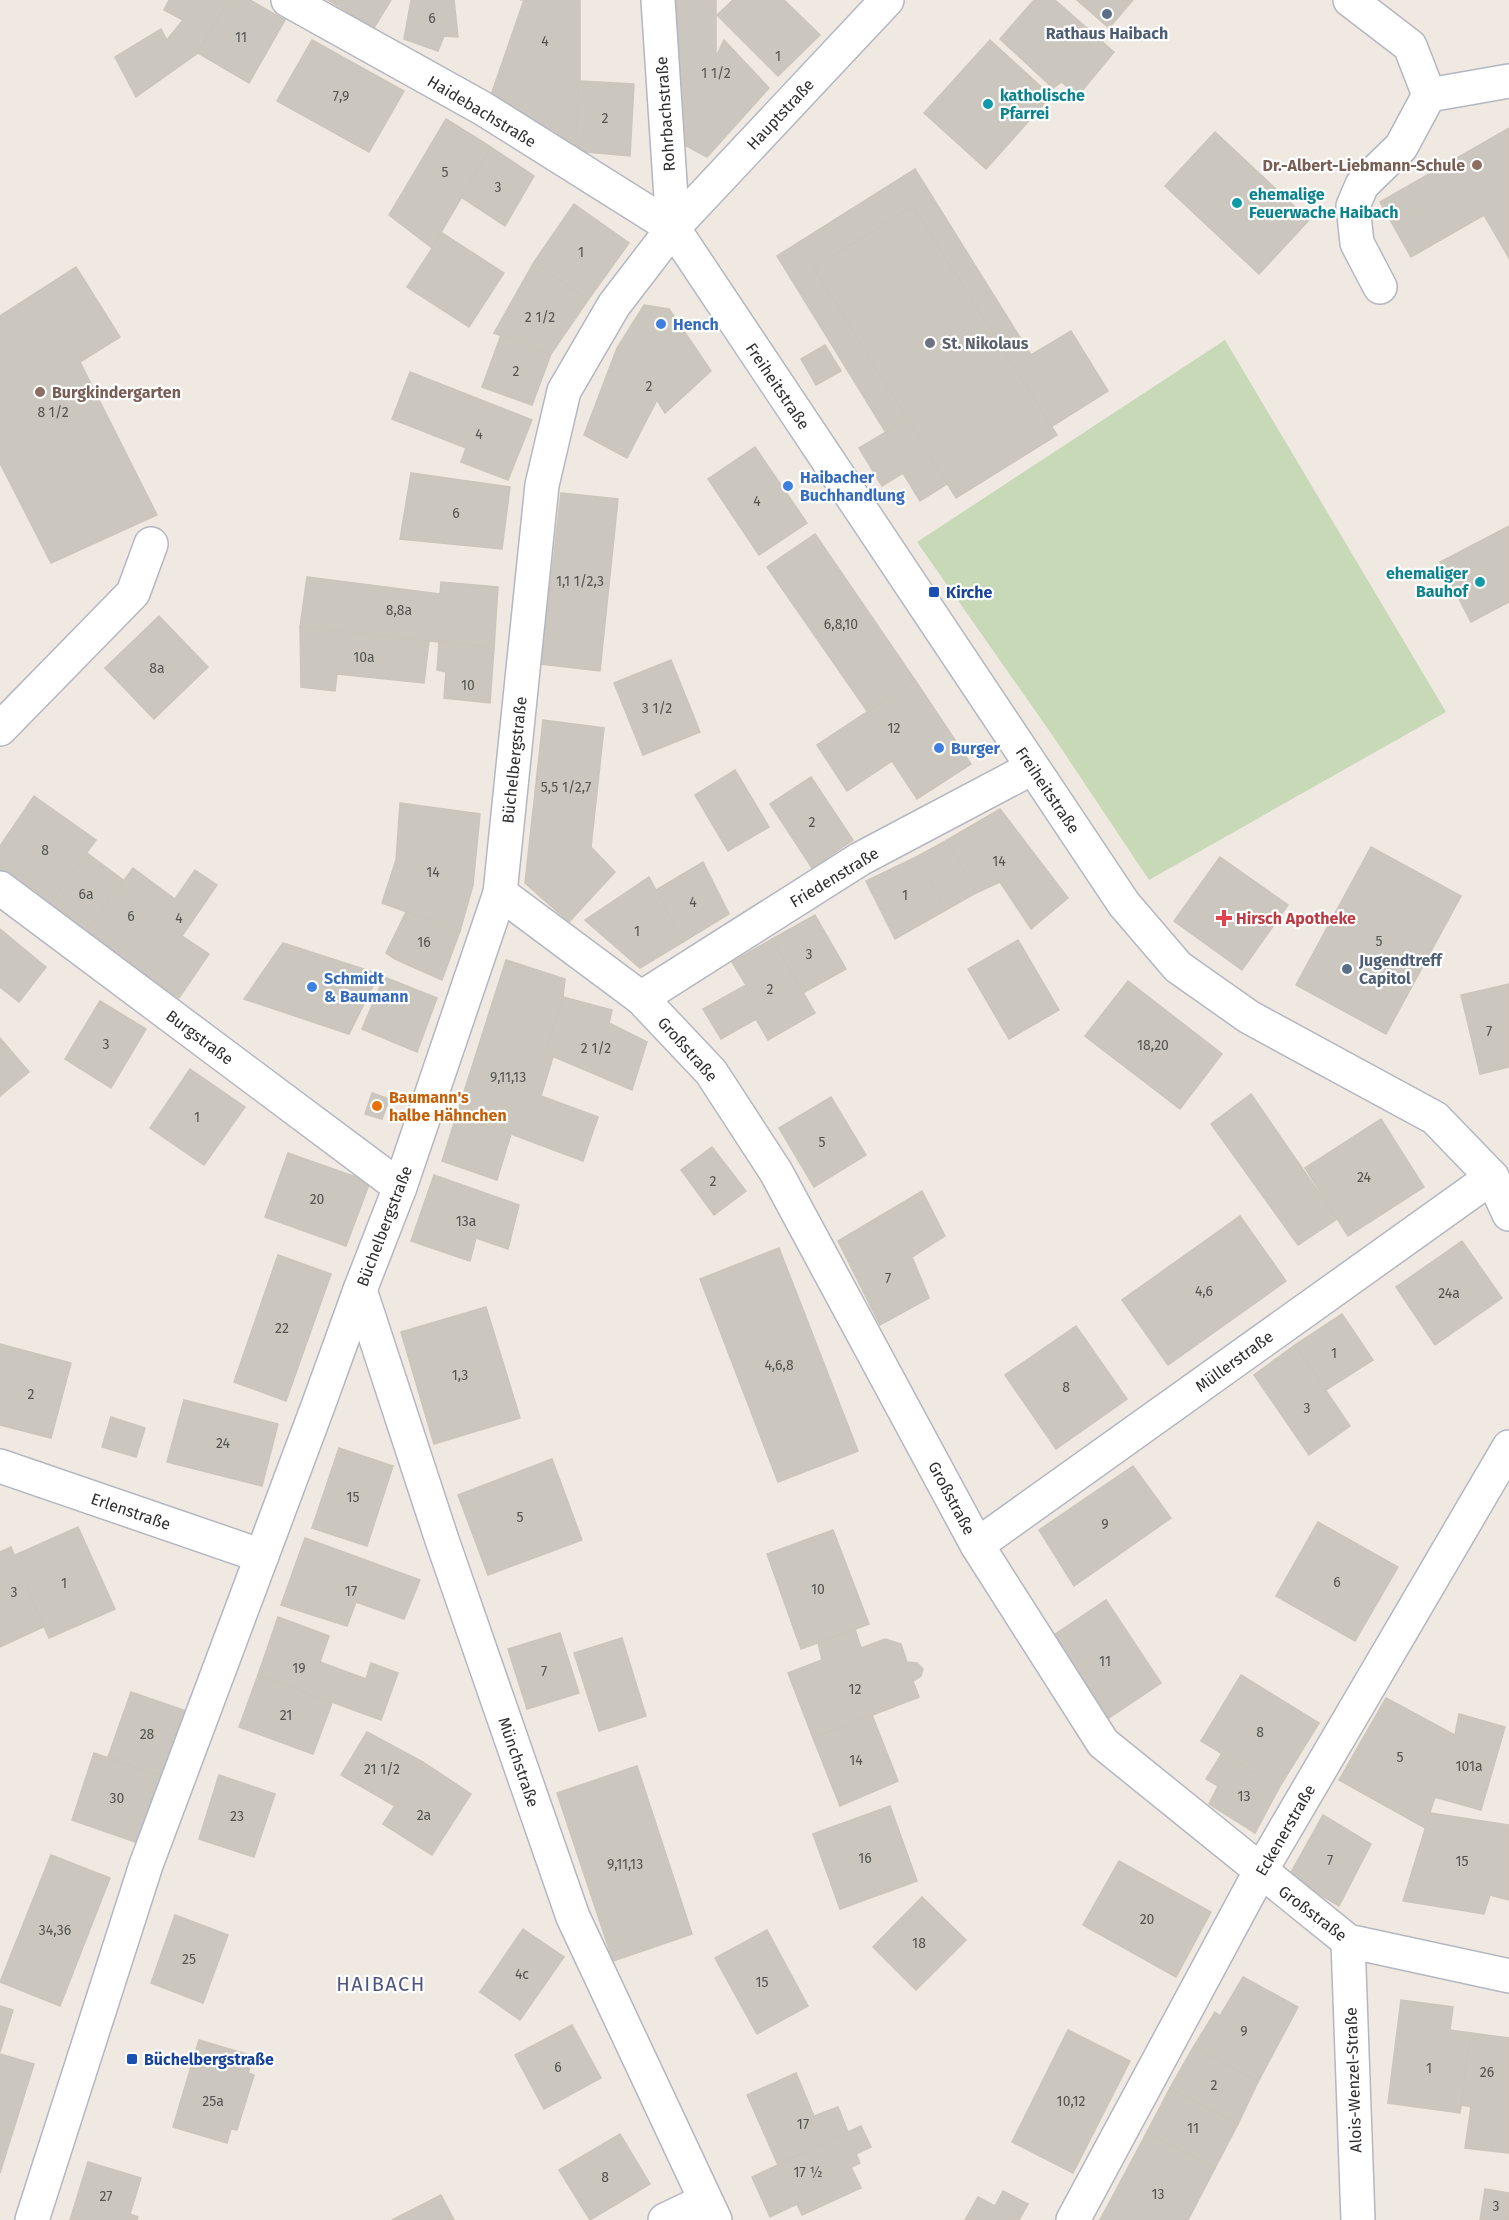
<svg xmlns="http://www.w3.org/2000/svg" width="1509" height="2220" font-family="'Fira Sans',sans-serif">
  <rect width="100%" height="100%" fill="#efe9e1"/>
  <!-- cemetery -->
  <polygon fill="#c8d9b8" points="1225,340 1446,712 1149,880 1055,739 917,542"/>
  <!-- building -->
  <g fill="#cbc7bf" stroke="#cbc5ba" stroke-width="1.5">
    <polygon points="169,0 229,0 198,53 136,97 115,57 161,29 167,40 183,20 164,10"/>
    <polygon points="229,0 250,0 285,20 249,83 198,53"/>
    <polygon points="328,0 391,0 374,28"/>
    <polygon points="411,0 454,0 458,37 444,36 438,51 404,39"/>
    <polygon points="520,0 580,0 580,81 575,151 490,98 524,0"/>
    <polygon points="673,0 716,0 716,57 724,40 769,88 707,157 681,143"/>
    <polygon points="733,0 784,0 820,35 778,76 717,15"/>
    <polygon points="1034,0 1055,0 1114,52 1077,97 1062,82 1053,88 1000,39"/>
    <polygon points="1077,0 1133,0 1109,28"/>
    <polygon points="312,40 404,91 369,152 277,101"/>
    <polygon points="990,40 1051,96 986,169 924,113"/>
    <polygon points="580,81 634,84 630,156 575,151"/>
    <polygon points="446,119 491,147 432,248 389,215"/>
    <polygon points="1509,128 1509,258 1484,215 1411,257 1380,202"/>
    <polygon points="1215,132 1309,220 1259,274 1165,186"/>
    <polygon points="491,147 534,176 505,226 461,197"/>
    <polygon points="915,169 1031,355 1071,331 1108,391 1051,427 913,206 814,268 908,419 886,433 777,256"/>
    <polygon points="574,204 629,243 588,300 534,262"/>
    <polygon points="913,206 1057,435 956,498 814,268"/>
    <polygon points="442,233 504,273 469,327 407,287"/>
    <polygon points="534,262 588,300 551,354 494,333"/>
    <polygon points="76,267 120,337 80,362 157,515 51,563 0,463 0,316"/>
    <polygon points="644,305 669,309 711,371 665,413 657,400 627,458 584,435 617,348"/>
    <polygon points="501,335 551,354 532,405 482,387"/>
    <polygon points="825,345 841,371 816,385 801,359"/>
    <polygon points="410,372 532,420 508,480 461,462 466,448 392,419"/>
    <polygon points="908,419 947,484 920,501 903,473 882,486 859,448"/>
    <polygon points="755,447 807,523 759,555 708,479"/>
    <polygon points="411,473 510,487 502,549 400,539"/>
    <polygon points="561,493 618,499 600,671 541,664"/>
    <polygon points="1509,526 1509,602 1471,622 1440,562"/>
    <polygon points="815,534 915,680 867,711 767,567"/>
    <polygon points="307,577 440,594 441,582 498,587 494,648 300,627"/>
    <polygon points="159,616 208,667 154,719 105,668"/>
    <polygon points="300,627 429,641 424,683 337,674 335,691 301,687"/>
    <polygon points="439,641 494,648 490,703 444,698 446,672 437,670"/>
    <polygon points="671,660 700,732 643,755 614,683"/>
    <polygon points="915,680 971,764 917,799 892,761 847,791 817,745"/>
    <polygon points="543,720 604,728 591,847 615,872 569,922 525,883"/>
    <polygon points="735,770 769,827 728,851 695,795"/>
    <polygon points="811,777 853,840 812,868 770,804"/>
    <polygon points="34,796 96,840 48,907 0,872 0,846"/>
    <polygon points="400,803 480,814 473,885 460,931 382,903 396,860"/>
    <polygon points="1000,809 1068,898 1031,929 1000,882 976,893 947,840"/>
    <polygon points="947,840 976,893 946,910 916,857"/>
    <polygon points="1371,847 1461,896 1386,1034 1296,985"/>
    <polygon points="87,853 123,880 85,933 48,907"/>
    <polygon points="916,857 946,910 895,939 866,881"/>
    <polygon points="1220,857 1288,905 1242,970 1174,921"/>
    <polygon points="703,862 729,914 683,942 656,890"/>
    <polygon points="133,868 176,900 130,964 85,933"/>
    <polygon points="195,870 217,885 182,936 209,954 179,998 130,964"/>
    <polygon points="649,877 683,942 640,968 585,920"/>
    <polygon points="406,912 460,931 442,980 395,959 386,953"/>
    <polygon points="815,915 846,969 803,993 772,939"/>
    <polygon points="0,929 46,967 19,1002 0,987"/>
    <polygon points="772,939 815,1013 768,1040 756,1019 721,1039 703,1009 746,985 732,962"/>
    <polygon points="1018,940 1059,1010 1009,1039 968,969"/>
    <polygon points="283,943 379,974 349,1034 244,999"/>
    <polygon points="506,960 565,979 563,997 545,1053 553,1057 541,1096 598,1117 583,1161 511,1134 497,1180 442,1161"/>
    <polygon points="384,977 437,998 417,1052 362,1029"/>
    <polygon points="1128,981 1222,1054 1180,1109 1085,1036"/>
    <polygon points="1509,984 1509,1067 1480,1074 1461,995"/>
    <polygon points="563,997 612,1010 609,1023 647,1042 632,1090 545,1053"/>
    <polygon points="100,1001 146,1029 111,1088 65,1059"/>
    <polygon points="0,1038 29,1072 0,1096"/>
    <polygon points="190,1069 245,1107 204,1165 150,1128"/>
    <polygon points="372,1093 389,1099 382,1119 365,1114"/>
    <polygon points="1251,1094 1337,1219 1298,1245 1211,1124"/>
    <polygon points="831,1097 866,1155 814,1187 779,1128"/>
    <polygon points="1381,1119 1424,1187 1348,1236 1305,1168"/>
    <polygon points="712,1147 746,1191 714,1215 681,1170"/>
    <polygon points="288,1153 370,1182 346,1246 265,1217"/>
    <polygon points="434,1175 519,1205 508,1249 476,1238 470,1261 411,1241"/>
    <polygon points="922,1191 945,1236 912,1257 929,1298 880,1325 838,1241"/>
    <polygon points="1240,1216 1286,1281 1168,1365 1122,1300"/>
    <polygon points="1462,1241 1502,1298 1435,1345 1396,1287"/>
    <polygon points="779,1248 858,1451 778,1482 700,1279"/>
    <polygon points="278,1255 331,1274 286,1401 234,1382"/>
    <polygon points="486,1307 520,1418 434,1444 401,1332"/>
    <polygon points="1342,1314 1373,1360 1326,1390 1295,1345"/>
    <polygon points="1076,1326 1127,1399 1056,1449 1005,1375"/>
    <polygon points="0,1344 71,1363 51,1438 0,1425"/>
    <polygon points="1295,1345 1350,1426 1309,1455 1254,1375"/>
    <polygon points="184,1400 278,1424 262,1486 167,1462"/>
    <polygon points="111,1417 145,1428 136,1457 102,1447"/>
    <polygon points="339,1448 393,1466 367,1546 312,1528"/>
    <polygon points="552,1459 582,1540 488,1575 458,1495"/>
    <polygon points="1133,1466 1171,1518 1074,1586 1039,1530"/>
    <polygon points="1318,1522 1398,1567 1355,1641 1276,1596"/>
    <polygon points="78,1527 115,1609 49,1638 13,1556"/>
    <polygon points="833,1530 869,1624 801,1649 767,1554"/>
    <polygon points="305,1538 420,1580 404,1619 356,1602 347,1626 281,1605"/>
    <polygon points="11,1547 43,1627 0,1647 0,1552"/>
    <polygon points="1106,1600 1161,1683 1103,1722 1048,1639"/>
    <polygon points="278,1617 329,1636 320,1662 366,1679 371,1663 398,1673 381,1720 258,1675"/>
    <polygon points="855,1629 861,1648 885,1639 901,1644 907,1662 917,1663 923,1669 921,1676 913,1681 919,1697 813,1738 788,1673 822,1660 818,1643"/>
    <polygon points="560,1633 579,1693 527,1709 508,1649"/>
    <polygon points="622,1638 646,1716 599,1731 574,1653"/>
    <polygon points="258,1675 332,1703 313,1754 239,1727"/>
    <polygon points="1241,1675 1319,1723 1279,1788 1201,1741"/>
    <polygon points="131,1692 186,1711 163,1776 108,1757"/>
    <polygon points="1386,1698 1455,1735 1425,1828 1339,1780"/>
    <polygon points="1459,1714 1505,1727 1481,1810 1434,1797 1455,1735"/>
    <polygon points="872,1715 898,1781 840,1806 813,1738"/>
    <polygon points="367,1732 423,1762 395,1806 341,1775"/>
    <polygon points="94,1753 163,1776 141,1844 72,1820"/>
    <polygon points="1222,1753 1279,1788 1255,1833 1209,1804 1218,1786 1206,1779"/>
    <polygon points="423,1762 471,1794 432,1855 383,1824"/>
    <polygon points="637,1766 692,1934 613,1961 557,1793"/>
    <polygon points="219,1775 275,1794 254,1857 199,1839"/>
    <polygon points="890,1806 917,1881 840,1909 813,1834"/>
    <polygon points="1430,1813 1509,1825 1509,1900 1490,1895 1484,1914 1403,1901"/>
    <polygon points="1323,1815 1371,1844 1339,1906 1289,1876"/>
    <polygon points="51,1855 110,1878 60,2006 0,1982"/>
    <polygon points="1119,1861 1211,1912 1176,1977 1083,1925"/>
    <polygon points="922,1897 966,1940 916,1990 873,1947"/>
    <polygon points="175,1915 228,1935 203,2003 151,1983"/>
    <polygon points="523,1929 564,1957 520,2020 480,1992"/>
    <polygon points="767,1930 808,2006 757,2034 715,1958"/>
    <polygon points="1243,1977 1298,2007 1258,2082 1194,2046 1215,2012 1220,2016"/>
    <polygon points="1401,2000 1453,2007 1450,2030 1471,2033 1460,2113 1388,2103"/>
    <polygon points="0,2006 13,2010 0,2052"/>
    <polygon points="572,2025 601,2078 544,2109 515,2055"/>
    <polygon points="1068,2030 1130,2061 1073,2173 1012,2142"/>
    <polygon points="1471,2033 1509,2038 1509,2153 1465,2148 1471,2107 1461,2105"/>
    <polygon points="199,2040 253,2056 248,2073 254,2075 237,2130 231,2129 227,2143 173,2127"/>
    <polygon points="1194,2046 1258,2082 1238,2124 1170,2088"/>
    <polygon points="0,2054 34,2064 0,2173"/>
    <polygon points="796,2073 814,2116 838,2107 848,2132 778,2165 747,2095"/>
    <polygon points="1170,2088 1238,2124 1215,2168 1147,2132"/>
    <polygon points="861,2126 871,2147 856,2154 860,2163 851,2167 861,2188 802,2215 797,2204 770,2217 752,2177"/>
    <polygon points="1147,2132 1215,2168 1188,2220 1100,2220"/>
    <polygon points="620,2134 650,2184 590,2220 559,2170"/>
    <polygon points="88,2162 141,2178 130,2214 138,2217 137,2220 70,2220"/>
    <polygon points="1485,2189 1509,2193 1509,2220 1480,2220"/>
    <polygon points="1003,2191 1028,2204 1019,2220 965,2220 978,2197 995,2206"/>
    <polygon points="441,2195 454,2220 392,2220"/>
  </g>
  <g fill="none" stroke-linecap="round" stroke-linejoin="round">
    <defs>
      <g id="minor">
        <polyline points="288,0 482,108 673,228 1124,904 1178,967 1249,1017 1435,1118 1492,1177 1509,1214"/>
        <polyline points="658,0 673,228"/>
        <polyline points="1350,0 1410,46 1429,95 1401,147 1362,185 1353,206 1357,243 1380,287"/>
        <polyline points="1429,95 1509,81"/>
        <polyline points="0,729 133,593 151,544"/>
        <polyline points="0,888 400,1187"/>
        <polyline points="500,893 641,998 711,1072 776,1172 977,1545 1103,1743 1348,1941 1509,1976"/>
        <polyline points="641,998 860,859 1032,768"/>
        <polyline points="360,1290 442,1540 573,1917 715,2220"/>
        <polyline points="0,1466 262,1556"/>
        <polyline points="977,1545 1492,1177"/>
        <polyline points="1348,1941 1358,2220"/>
        <polyline points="32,2220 146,1865 318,1406 360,1290 400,1187 500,893 542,485 564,391 614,305 673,228 887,0"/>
        <polyline points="665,2220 705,2201"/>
        <polyline points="1073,2220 1260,1872 1509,1447"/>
      </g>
    </defs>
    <!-- minor casing -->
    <use href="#minor" stroke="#b4b7c1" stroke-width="36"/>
    <!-- minor -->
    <use href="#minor" stroke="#fff" stroke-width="33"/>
  </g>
  <!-- markers -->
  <g fill="#5c6f8a" stroke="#fff" stroke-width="2">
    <circle cx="1107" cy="14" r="6"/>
    <circle cx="1347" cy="969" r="6"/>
  </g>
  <g fill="#0f9aa8" stroke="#fff" stroke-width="2">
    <circle cx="988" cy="104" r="6"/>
    <circle cx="1237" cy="203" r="6"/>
    <circle cx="1480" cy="582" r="6"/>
  </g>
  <g fill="#8d6e63" stroke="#fff" stroke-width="2">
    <circle cx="1477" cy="165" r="6"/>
    <circle cx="40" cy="392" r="6"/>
  </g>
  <g fill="#3f7fe0" stroke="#fff" stroke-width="2">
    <circle cx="661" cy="324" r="6"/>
    <circle cx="788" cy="486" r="6"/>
    <circle cx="939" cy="748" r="6"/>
    <circle cx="312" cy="987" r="6"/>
  </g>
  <circle fill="#6b7280" stroke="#fff" stroke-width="2" cx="930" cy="343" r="6"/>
  <g fill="#1a4fb4" stroke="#fff" stroke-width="2">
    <rect x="928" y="586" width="12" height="12" rx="3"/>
    <rect x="126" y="2053" width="12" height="12" rx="3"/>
  </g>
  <path fill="#e0444e" stroke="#fff" stroke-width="2" d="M1221 909h6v6h6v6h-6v6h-6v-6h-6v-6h6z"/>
  <circle fill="#e8710a" stroke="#fff" stroke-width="2" cx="377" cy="1106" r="6"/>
  <g text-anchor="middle" stroke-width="4.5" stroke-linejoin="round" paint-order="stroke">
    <!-- number labels -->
    <g font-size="14" fill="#555452">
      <text x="432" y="23">6</text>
      <text x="241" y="42">11</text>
      <text x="545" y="46">4</text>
      <text x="778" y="61">1</text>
      <text x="716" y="78">1 1/2</text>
      <text x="341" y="101">7,9</text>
      <text x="605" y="123">2</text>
      <text x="445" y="177">5</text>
      <text x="498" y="192">3</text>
      <text x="581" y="257">1</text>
      <text x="540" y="322">2 1/2</text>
      <text x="516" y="376">2</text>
      <text x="649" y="391">2</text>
      <text x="53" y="417">8 1/2</text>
      <text x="479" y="439">4</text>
      <text x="757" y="506">4</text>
      <text x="456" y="518">6</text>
      <text x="580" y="586">1,1 1/2,3</text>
      <text x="399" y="615">8,8a</text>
      <text x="841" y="629">6,8,10</text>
      <text x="364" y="662">10a</text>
      <text x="157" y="673">8a</text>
      <text x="468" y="690">10</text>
      <text x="657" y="713">3 1/2</text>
      <text x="894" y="733">12</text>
      <text x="566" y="792">5,5 1/2,7</text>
      <text x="812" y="827">2</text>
      <text x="45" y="855">8</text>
      <text x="999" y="866">14</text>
      <text x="433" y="877">14</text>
      <text x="86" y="899">6a</text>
      <text x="905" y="900">1</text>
      <text x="693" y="907">4</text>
      <text x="131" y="921">6</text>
      <text x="179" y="923">4</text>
      <text x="637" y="936">1</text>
      <text x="1379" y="946">5</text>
      <text x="424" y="947">16</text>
      <text x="809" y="959">3</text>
      <text x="770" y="994">2</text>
      <text x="1489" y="1036">7</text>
      <text x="106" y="1049">3</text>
      <text x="1153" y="1050">18,20</text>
      <text x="596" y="1053">2 1/2</text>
      <text x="508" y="1082">9,11,13</text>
      <text x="197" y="1122">1</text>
      <text x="822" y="1147">5</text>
      <text x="1364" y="1182">24</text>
      <text x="713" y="1186">2</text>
      <text x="317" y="1204">20</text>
      <text x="466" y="1226">13a</text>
      <text x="888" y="1283">7</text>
      <text x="1204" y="1296">4,6</text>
      <text x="1449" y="1298">24a</text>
      <text x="282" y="1333">22</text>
      <text x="1334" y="1358">1</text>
      <text x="779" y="1370">4,6,8</text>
      <text x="460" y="1380">1,3</text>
      <text x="1066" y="1392">8</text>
      <text x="31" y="1399">2</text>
      <text x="1307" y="1413">3</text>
      <text x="223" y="1448">24</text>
      <text x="353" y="1502">15</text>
      <text x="520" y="1522">5</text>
      <text x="1105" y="1529">9</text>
      <text x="1337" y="1587">6</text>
      <text x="64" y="1588">1</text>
      <text x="818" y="1594">10</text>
      <text x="351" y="1596">17</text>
      <text x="14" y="1597">3</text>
      <text x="1105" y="1666">11</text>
      <text x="299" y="1673">19</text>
      <text x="544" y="1676">7</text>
      <text x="855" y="1694">12</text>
      <text x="286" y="1720">21</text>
      <text x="1260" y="1737">8</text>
      <text x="147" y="1739">28</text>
      <text x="1400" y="1762">5</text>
      <text x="856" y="1765">14</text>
      <text x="1469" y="1771">101a</text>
      <text x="382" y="1774">21 1/2</text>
      <text x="1244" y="1801">13</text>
      <text x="117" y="1803">30</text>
      <text x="424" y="1820">2a</text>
      <text x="237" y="1821">23</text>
      <text x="865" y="1863">16</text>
      <text x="1330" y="1865">7</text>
      <text x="1462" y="1866">15</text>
      <text x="625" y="1869">9,11,13</text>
      <text x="1147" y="1924">20</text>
      <text x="55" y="1935">34,36</text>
      <text x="919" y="1948">18</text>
      <text x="189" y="1964">25</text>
      <text x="522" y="1979">4c</text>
      <text x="762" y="1987">15</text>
      <text x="1244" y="2036">9</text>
      <text x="558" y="2072">6</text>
      <text x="1429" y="2073">1</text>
      <text x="1487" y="2077">26</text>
      <text x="1214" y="2090">2</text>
      <text x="213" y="2106">25a</text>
      <text x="1071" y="2106">10,12</text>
      <text x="803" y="2129">17</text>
      <text x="1193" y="2133">11</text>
      <text x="808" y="2177">17 ½</text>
      <text x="605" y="2182">8</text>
      <text x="1158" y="2199">13</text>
      <text x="106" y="2201">27</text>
      <text x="1496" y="2211">3</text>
    </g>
    <!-- service labels -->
    <g font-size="16" font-weight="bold" fill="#4e5e75" stroke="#fff">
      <text x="1107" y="39">Rathaus Haibach</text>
      <text x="1359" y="966" text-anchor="start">Jugendtreff<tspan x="1359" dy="18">Capitol</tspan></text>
    </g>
    <!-- culture labels -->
    <g font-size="16" font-weight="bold" fill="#0d838f" stroke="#fff" text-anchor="start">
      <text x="1000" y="101">katholische<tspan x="1000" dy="18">Pfarrei</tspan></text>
      <text x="1249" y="200">ehemalige<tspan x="1249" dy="18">Feuerwache Haibach</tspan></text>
      <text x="1468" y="579" text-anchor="end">ehemaliger<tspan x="1468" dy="18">Bauhof</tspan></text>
    </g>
    <!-- street labels -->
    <g font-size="16" fill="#2e2e2e" stroke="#fff">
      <text transform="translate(482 111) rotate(31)" y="6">Haidebachstraße</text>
      <text transform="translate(665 114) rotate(-94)" y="6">Rohrbachstraße</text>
      <text transform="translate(780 114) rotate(-47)" y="6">Hauptstraße</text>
      <text transform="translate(778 386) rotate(56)" y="6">Freiheitstraße</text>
      <text transform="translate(514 760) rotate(-84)" y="6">Büchelbergstraße</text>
      <text transform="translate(1048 790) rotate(56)" y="6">Freiheitstraße</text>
      <text transform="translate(834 877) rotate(-31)" y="6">Friedenstraße</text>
      <text transform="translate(200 1037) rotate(37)" y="6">Burgstraße</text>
      <text transform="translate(688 1049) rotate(48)" y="6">Großstraße</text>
      <text transform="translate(384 1226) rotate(-69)" y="6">Büchelbergstraße</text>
      <text transform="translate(1234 1361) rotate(-36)" y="6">Müllerstraße</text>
      <text transform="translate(952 1498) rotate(62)" y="6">Großstraße</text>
      <text transform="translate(131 1511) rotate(19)" y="6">Erlenstraße</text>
      <text transform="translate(519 1762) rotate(71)" y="6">Münchstraße</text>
      <text transform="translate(1285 1830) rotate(-60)" y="6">Eckenerstraße</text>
      <text transform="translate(1313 1913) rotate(37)" y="6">Großstraße</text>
      <text transform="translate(1353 2080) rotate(-92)" y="6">Alois-Wenzel-Straße</text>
    </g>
    <!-- education labels -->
    <g font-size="16" font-weight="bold" fill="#785e54" stroke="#fff" text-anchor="end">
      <text x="1465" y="171">Dr.-Albert-Liebmann-Schule</text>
      <text x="52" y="398" text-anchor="start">Burgkindergarten</text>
    </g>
    <!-- shop labels -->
    <g font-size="16" font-weight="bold" fill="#366cbe" stroke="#fff" text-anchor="start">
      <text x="673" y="330">Hench</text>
      <text x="800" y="483">Haibacher<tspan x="800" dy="18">Buchhandlung</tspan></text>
      <text x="951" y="754">Burger</text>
      <text x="324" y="984">Schmidt<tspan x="324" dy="18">&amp; Baumann</tspan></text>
    </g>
    <!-- worship labels -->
    <g font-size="16" font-weight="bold" fill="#5b616d" stroke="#fff" text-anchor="start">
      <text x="942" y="349">St. Nikolaus</text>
    </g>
    <!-- transit labels -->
    <g font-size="16" font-weight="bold" fill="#164399" stroke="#fff" text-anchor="start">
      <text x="946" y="598">Kirche</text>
      <text x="144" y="2065">Büchelbergstraße</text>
    </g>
    <!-- health labels -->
    <g font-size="16" font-weight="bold" fill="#be3a42" stroke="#fff" text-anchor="start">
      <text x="1236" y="924">Hirsch Apotheke</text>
    </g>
    <!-- food labels -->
    <g font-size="16" font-weight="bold" fill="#c56008" stroke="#fff" text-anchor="start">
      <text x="389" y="1103">Baumann's<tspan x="389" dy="18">halbe Hähnchen</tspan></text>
    </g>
    <!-- quarter labels -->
    <g font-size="20" letter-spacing="1.5" fill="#4d5680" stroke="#fff">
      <text x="381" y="1991">HAIBACH</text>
    </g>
  </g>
</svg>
